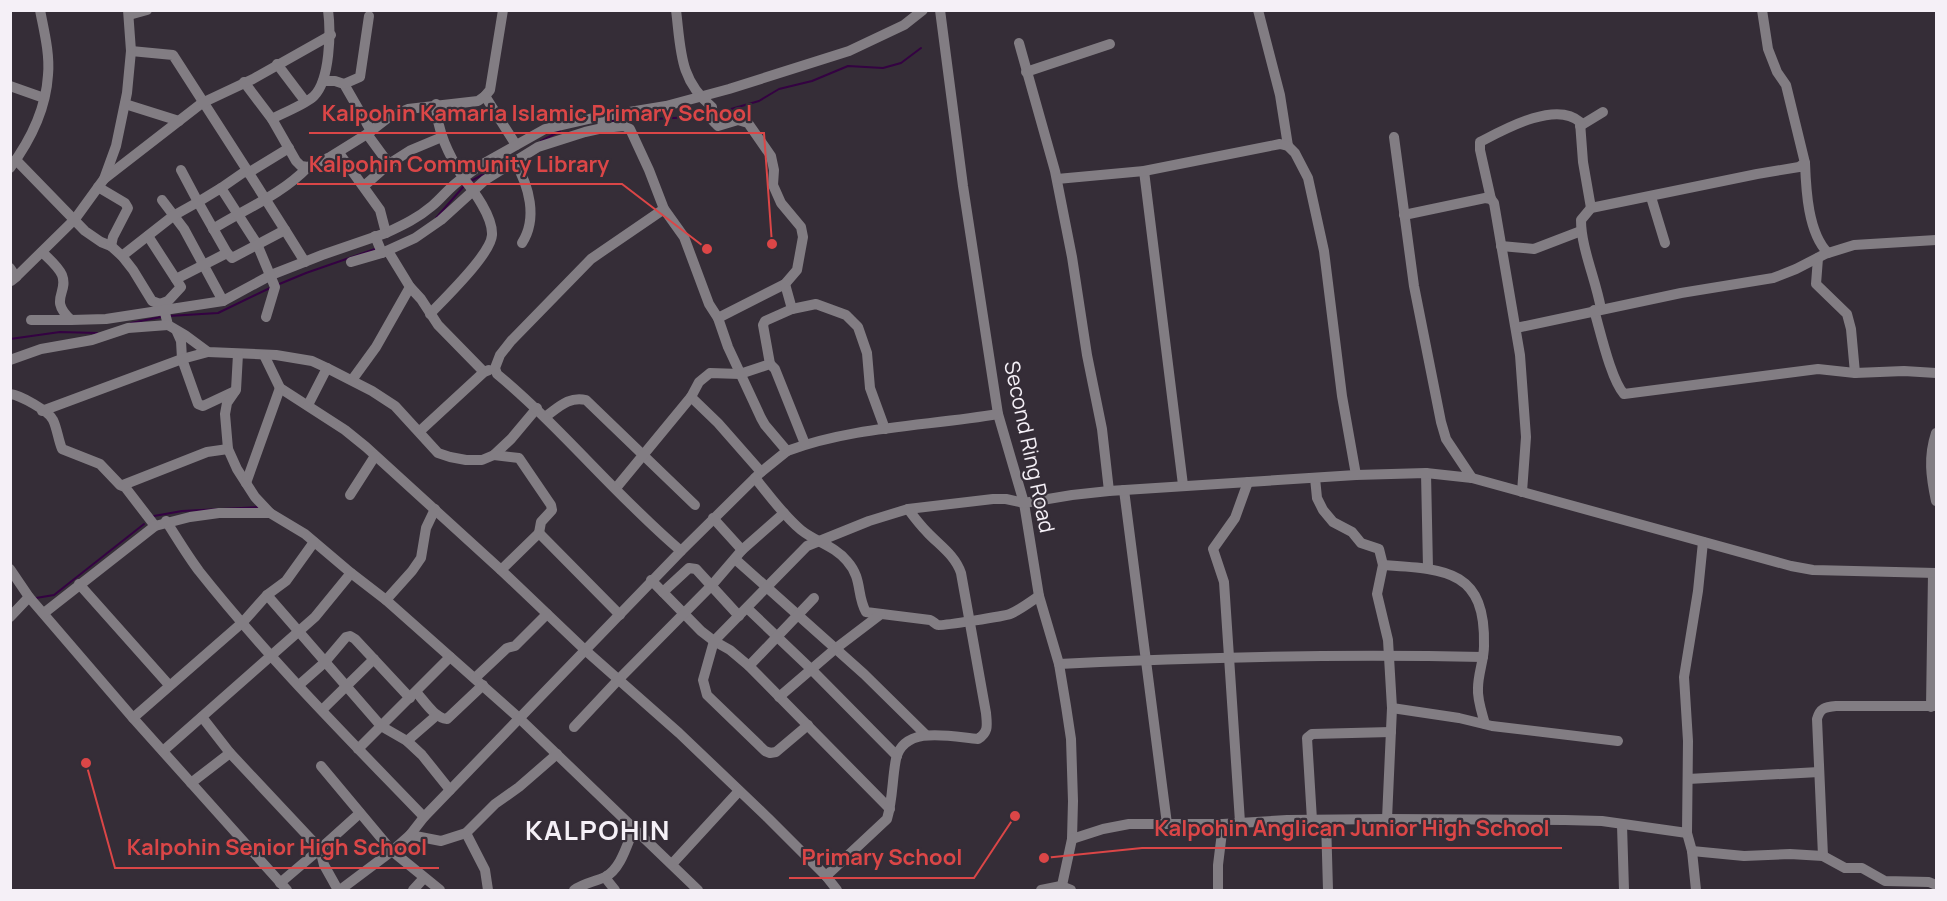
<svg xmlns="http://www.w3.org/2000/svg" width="1947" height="901" font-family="Manrope,sans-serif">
  <rect width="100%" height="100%" fill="#352d37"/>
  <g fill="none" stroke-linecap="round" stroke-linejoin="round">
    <!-- stream -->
    <g stroke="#340242" stroke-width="2">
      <polyline points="717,113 759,101 779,89 812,81 848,66 883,68 901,63 921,48"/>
      <polyline points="606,121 696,117 708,115"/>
      <polyline points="541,141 560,131"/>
      <polyline points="471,181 495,168"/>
      <polyline points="436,218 464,186"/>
      <polyline points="277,285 306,273 375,249"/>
      <polyline points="169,316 218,313 272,287"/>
      <polyline points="131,323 161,317"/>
      <polyline points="10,339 60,332 97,333"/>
      <polyline points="154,516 182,511 259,507"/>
      <polyline points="36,598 54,595 144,524"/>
    </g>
    <!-- minor -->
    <g stroke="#827d83" stroke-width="10">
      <path d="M676 10C681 50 679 80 712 107L713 121 718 126 738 120 748 123 771 156 774 170 773 185 781 203 801 227 803 237 797 270 785 284 718 318"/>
      <polyline points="940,10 963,186 998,414 1024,503 1039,596 1059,664 1066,706 1071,739 1073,801 1072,839 1061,890"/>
      <polyline points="1258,10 1280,95 1288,146"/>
      <polyline points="1762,10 1768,49 1777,72 1786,85 1805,163"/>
      <polyline points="129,15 147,10"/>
      <polyline points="1019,43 1055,171 1072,257 1087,355 1102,429 1109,491"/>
      <polyline points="131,51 173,55 247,170"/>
      <polyline points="277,64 305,101"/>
      <polyline points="1026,72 1110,44"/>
      <polyline points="323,81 335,81 344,84 371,131"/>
      <polyline points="244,82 272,119 296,161 301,166 308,167 330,157 367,134 389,117 408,109 478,101 485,96 490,90 503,10"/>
      <polyline points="344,84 360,77 369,16"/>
      <polyline points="10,86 44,98"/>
      <polyline points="485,96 516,145"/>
      <polyline points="125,104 179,121"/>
      <polyline points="602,117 603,128 624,126 630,129 649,170 664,209 684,237 709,304 718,318 728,347 761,418 765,425 787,451 761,472 681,551"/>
      <path d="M272 119C284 112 305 105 314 96 330 80 331 32 328 10"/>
      <polyline points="1580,126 1603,112"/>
      <polyline points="1394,137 1414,286 1441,422 1446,439 1472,478"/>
      <path d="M339 153 380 210 386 233C403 225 418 218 432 206 443 197 450 186 463 178 449 155 437 132 436 104"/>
      <polyline points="16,160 85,231 101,242 111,246 122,256 133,270 152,301 160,304 165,313 168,325 185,335 208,352 276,355 312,361 327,368 372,391 395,406 438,453 450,457 466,460 482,460 494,455 511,439 537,408"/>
      <path d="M515 162C529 186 538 218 522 243"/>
      <polyline points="389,164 411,150 442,137"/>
      <path d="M10 168C30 141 46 108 48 75 50 54 44 31 40 10"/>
      <polyline points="1144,171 1183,485"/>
      <polyline points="248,173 289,148"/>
      <polyline points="104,179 202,103 253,79 331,35"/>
      <polyline points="1057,179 1144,171 1280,144 1288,146 1295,153 1308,178 1324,251 1342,396 1356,475"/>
      <polyline points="364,186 389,164 367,134"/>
      <polyline points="98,187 125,203 128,208 113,237 111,246"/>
      <polyline points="221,188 247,170 285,230"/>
      <polyline points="1651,197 1665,243"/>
      <path d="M1491 199 1480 150V142C1503 130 1556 100 1580 122L1583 162 1591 208"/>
      <polyline points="162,200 184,229 223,301"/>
      <polyline points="1404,215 1485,198 1491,199 1494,203 1520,355 1526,437 1522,492"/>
      <path d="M213 229C245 209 281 195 308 167"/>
      <polyline points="148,236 181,287 168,301 160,304"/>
      <polyline points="1501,246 1534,249 1581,231"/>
      <polyline points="388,251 410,287 421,299 438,325 484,372"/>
      <path d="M42 252C49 259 58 266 62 275 69 293 48 299 71 320L106 319 223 301 271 275 322 255 386 233"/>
      <polyline points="227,253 198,202 221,188 257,244 275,287 266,317"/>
      <polyline points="382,253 415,238 441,220 485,180 538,147 585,132 603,128"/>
      <polyline points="122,256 173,216 198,202 181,170"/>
      <polyline points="1818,258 1816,284 1847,314 1851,329 1855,373"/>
      <polyline points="351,262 382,253 375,236"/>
      <polyline points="10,268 16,277 11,281"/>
      <polyline points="16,277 75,219 104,179 116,146 127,93 131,51 128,10"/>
      <polyline points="176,279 227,253 232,258 285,230 305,262"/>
      <polyline points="785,284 792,309"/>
      <path d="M1601 309C1596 280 1581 248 1581 220L1591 208 1757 174 1799 167 1805 163C1806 190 1808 233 1828 253"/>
      <path d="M1594 310C1600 330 1611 380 1624 394L1818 369 1855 373 1904 371 1936 373"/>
      <path d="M430 314C445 298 491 254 492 235 493 217 474 191 463 178L479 166 545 129 593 118 666 106 729 89 849 51 904 25 923 10"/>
      <polyline points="31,320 71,320"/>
      <polyline points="1516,328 1681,293 1773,278 1796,269 1825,254 1854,245 1936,240"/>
      <polyline points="177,332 181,341 182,359 198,404 203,406 235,391"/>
      <polyline points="238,354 236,390 227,403 225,414 228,449 237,469 255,497 270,513"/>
      <polyline points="264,355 280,388 345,430 366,447 501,570 585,650 679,733 768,818 826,876 837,890"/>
      <polyline points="10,360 41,349 92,340 128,328 168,325"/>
      <polyline points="770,364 763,325 765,321 792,309 816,304 846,315 858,327 867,353 870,388 885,429"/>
      <polyline points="352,380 376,347 410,287"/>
      <path d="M10 394C20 395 49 411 53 420 57 428 58 439 62 449L100 464 120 485 125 487 155 526"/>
      <polyline points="691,397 718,423 761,472"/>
      <polyline points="308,405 327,368"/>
      <polyline points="42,411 182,359 208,352"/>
      <path d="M545 417C559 407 569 396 586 400L695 505"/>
      <polyline points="420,431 484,372 489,370"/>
      <path d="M1936 433C1928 457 1931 477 1936 501"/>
      <path d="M787 451C854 426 928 426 998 414"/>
      <polyline points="494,455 519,458 551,505 552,510 541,522 539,533"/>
      <polyline points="1426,473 1428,568"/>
      <path d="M755 478C770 496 783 515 801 530 816 542 835 546 847 561 863 579 856 594 866 612L930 620C933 621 935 624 938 625 942 626 1005 616 1010 614 1020 610 1030 602 1039 596"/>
      <polyline points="1315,478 1317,498 1323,510 1333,522 1352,532 1361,543 1379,549 1383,565 1377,594 1388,640 1392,708 1387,819"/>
      <polyline points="246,483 280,388"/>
      <polyline points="123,485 207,452 228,449"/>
      <polyline points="616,488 691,397 699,382 710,373 740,374 770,364 775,369 805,444"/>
      <polyline points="1124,490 1167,824"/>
      <polyline points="350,495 375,456"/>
      <polyline points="713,518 742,550"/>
      <path d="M166 521C177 538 187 555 199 571 268 658 347 737 424 817"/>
      <polyline points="735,559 864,674 926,735"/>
      <path d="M1383 565C1446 569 1486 570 1484 646 1484 660 1478 674 1478 688 1477 699 1482 713 1485 724"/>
      <polyline points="10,569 29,597 133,718 287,890"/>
      <polyline points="501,570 539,533 620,615"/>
      <polyline points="651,580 701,631 714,641 730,650 749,666 890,809"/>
      <polyline points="79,584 169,685"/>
      <polyline points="663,592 689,568 696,569 739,616"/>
      <polyline points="267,595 381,726 407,741 422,755 450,790"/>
      <polyline points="386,600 412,571 421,558 426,528 435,509"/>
      <polyline points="747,608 811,669 897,756"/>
      <polyline points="44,613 155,526 190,517 219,513 270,513 305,534 351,573 386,600 519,718 698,890"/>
      <polyline points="10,617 29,597"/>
      <path d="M1059 664C1200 657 1342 654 1483 657"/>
      <polyline points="749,666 814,598"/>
      <polyline points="475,678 507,648 515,646 547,614"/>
      <polyline points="299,685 324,663 346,637 350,636 355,639 410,698"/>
      <path d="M417 693C425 702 435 718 447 719L483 685"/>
      <polyline points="779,697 835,649 881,614"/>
      <polyline points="1931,707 1933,573"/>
      <polyline points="1392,708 1459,718 1492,726 1618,741"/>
      <polyline points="322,710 374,659"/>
      <polyline points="202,717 230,753 320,849 280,883"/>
      <polyline points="133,718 243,622 267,595 286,581 314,542"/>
      <polyline points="808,725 776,752 770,753 765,751 707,695 703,680 714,641 807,546 869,521 908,509 993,499 1006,499 1024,503 1072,495 1109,491 1356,475 1426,473 1472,478 1791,566 1813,570 1936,573"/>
      <polyline points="574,727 618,680 712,585 742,550 784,513"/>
      <polyline points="407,741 437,715"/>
      <polyline points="358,749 450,657"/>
      <polyline points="163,751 315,617 351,573"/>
      <polyline points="321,766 392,851 440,890"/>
      <polyline points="1688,779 1819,772"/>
      <polyline points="191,783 230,753"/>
      <polyline points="1312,820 1307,738 1312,734 1391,732"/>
      <polyline points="1326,820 1328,890"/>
      <polyline points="1240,822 1224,582 1213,549 1235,518 1248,482"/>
      <polyline points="1622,825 1624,890"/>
      <polyline points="466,833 485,870 488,890"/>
      <polyline points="1687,833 1692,851 1696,890"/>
      <polyline points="410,835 441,841 466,833 495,804 519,787 557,754"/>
      <polyline points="1072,839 1103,829 1129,824 1223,824 1287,820 1387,819 1565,820 1602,821 1687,833 1688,741 1684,677 1698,591 1703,542"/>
      <polyline points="1692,851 1744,856 1790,854 1823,856 1845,868 1862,868 1885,881 1929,882 1936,885"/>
      <path d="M1823 856 1817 719C1820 708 1825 707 1836 706H1936"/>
      <polyline points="672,864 739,791"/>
      <polyline points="607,876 607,880 615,890"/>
      <path d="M826 876 887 819C893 799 892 779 896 759 904 724 953 737 978 739 989 732 987 725 986 713L961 573C955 555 939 545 927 532 920 525 914 517 908 509"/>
      <polyline points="338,890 324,865 320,849 360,813"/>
      <path d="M340 890 392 851 410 835 424 817 681 551C616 496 563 429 497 374L495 368 500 355 511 341 591 259 664 209"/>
      <polyline points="413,890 424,878"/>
      <path d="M574 890C584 883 594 882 605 877 621 869 627 844 634 828"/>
      <polyline points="1041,890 1061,886 1071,890"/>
      <polyline points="1218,890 1218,865 1223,824"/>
    </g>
  </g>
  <g text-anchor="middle" stroke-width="4.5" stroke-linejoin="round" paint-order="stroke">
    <!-- street labels -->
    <g font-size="21" fill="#f5f0f7" stroke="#352d37">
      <text transform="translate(1029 447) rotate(78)" y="7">Second Ring Road</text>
    </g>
    <!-- district labels -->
    <g font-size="27" font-weight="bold" letter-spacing="1.5" fill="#f5f0f7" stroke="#352d37">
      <text x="598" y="840">KALPOHIN</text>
    </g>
  </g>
  <!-- callouts -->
  <path fill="none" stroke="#db4647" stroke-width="2" d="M772 244L764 133H309M707 249L622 184H297M1044 858L1142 848H1562M86 763L115 868H439M1015 816L974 878H789"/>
  <g fill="#db4647" stroke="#352d37" stroke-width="2">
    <circle cx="772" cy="244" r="6"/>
    <circle cx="707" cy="249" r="6"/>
    <circle cx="1044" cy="858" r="6"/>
    <circle cx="86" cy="763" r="6"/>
    <circle cx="1015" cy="816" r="6"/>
  </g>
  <g font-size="22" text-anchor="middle" font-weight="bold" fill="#db4647" stroke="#352d37" stroke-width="4.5" stroke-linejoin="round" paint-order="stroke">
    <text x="537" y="121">Kalpohin Kamaria Islamic Primary School</text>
    <text x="459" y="172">Kalpohin Community Library</text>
    <text x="1352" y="836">Kalpohin Anglican Junior High School</text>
    <text x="277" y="855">Kalpohin Senior High School</text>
    <text x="882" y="865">Primary School</text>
  </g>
  <!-- border -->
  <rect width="1947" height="901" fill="none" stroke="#f5f0f7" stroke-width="24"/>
</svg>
